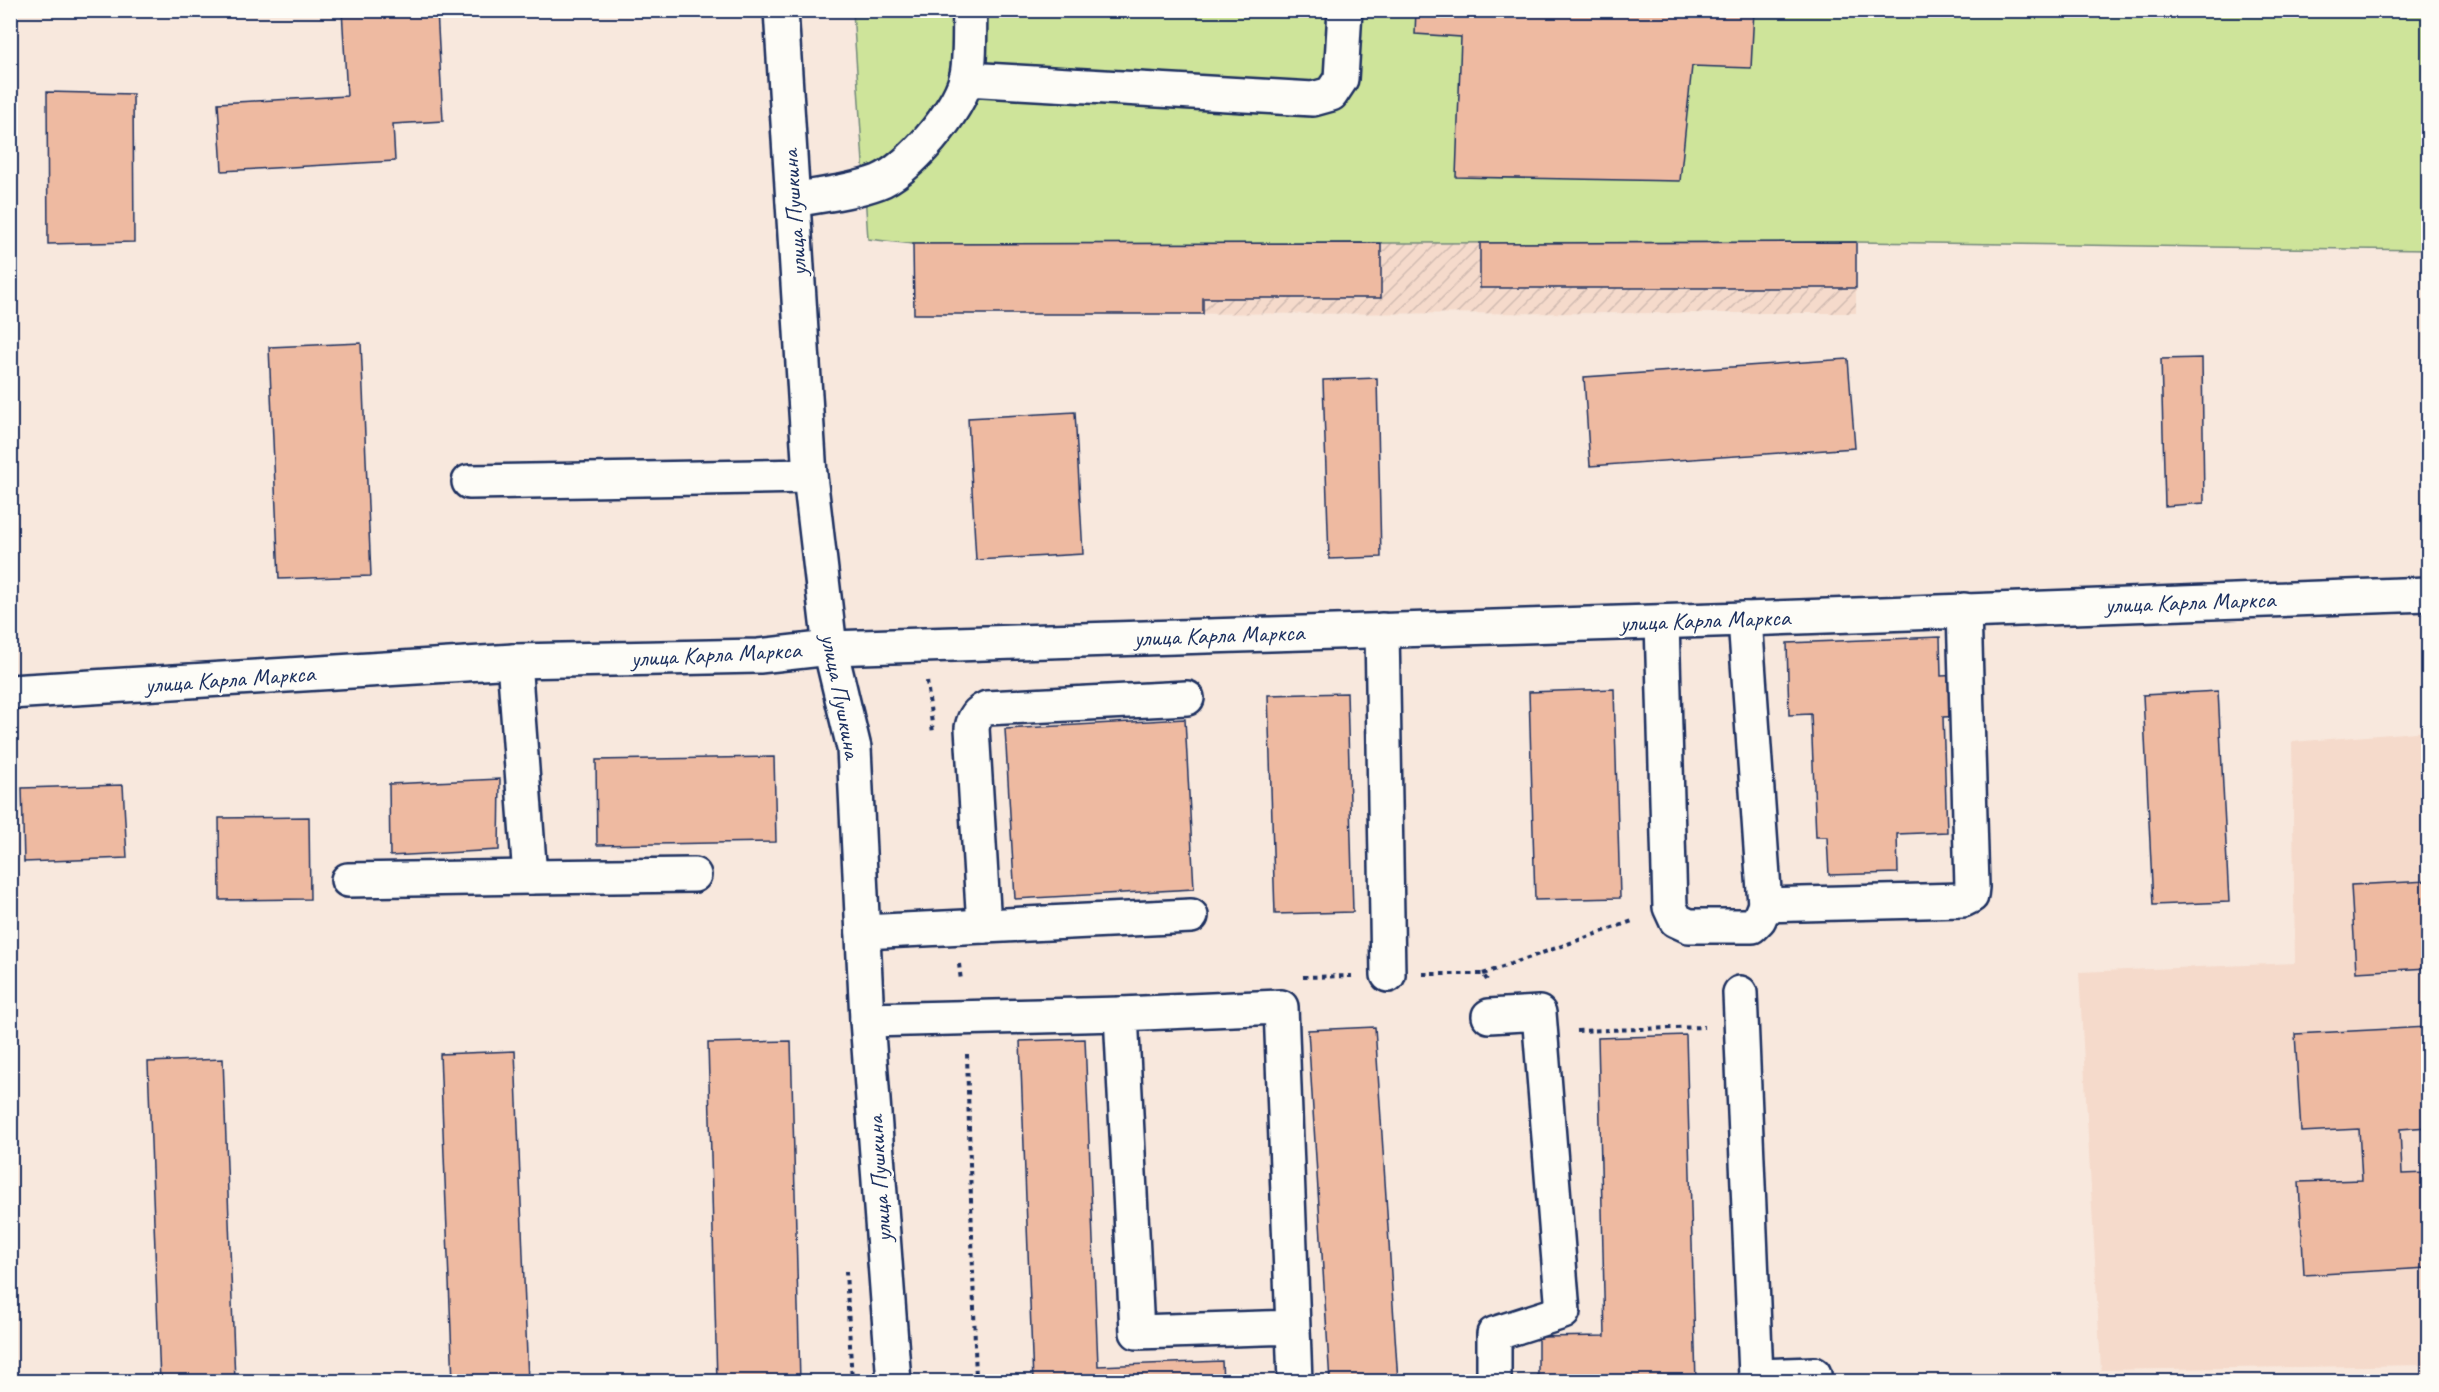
<svg xmlns="http://www.w3.org/2000/svg" width="2439" height="1392" font-family="Caveat,sans-serif">
  <defs>
    <pattern id="industrial-furrows" width="10" height="10" patternUnits="userSpaceOnUse" patternTransform="scale(1.5)"><rect width="10" height="10" fill="#f5dacb"/><path d="M-1 1l2-2M0 10L10 0M9 11l2-2" fill="none" stroke="#d1bbb1"/></pattern>
  </defs>
  <rect width="100%" height="100%" fill="#f8e8dd"/>
  <filter id="ink" filterUnits="userSpaceOnUse"><feTurbulence type="fractalNoise" baseFrequency=".0167" numOctaves="2"/><feDisplacementMap in="SourceGraphic" scale="12" xChannelSelector="R" yChannelSelector="G"/><feConvolveMatrix kernelMatrix="1 2 1 2 8 2 1 2 1" color-interpolation-filters="sRGB"/></filter>
  <g filter="url(#ink)">
    <!-- built -->
    <polygon fill="#f5dacb" points="2428,731 2428,1365 2101,1370 2079,972 2295,963 2292,742"/>
    <!-- industrial -->
    <polygon fill="url(#industrial-furrows)" points="1856,242 1856,313 914,314 913,244"/>
    <!-- pitch -->
    <polygon fill="#cee49a" stroke="#748a7c" stroke-width="1.5" points="853,11 2428,11 2428,250 1856,242 913,244 868,239"/>
    <!-- building -->
    <g fill="#eebaa1" stroke="#1b2f5e" stroke-width="1.5">
      <polygon points="342,10 437,10 443,121 393,124 395,161 222,171 218,103 347,96"/>
      <polygon points="1416,10 1754,10 1751,68 1692,66 1680,181 1456,177 1461,37 1415,34"/>
      <polygon points="47,92 133,94 134,242 48,244"/>
      <polygon points="1856,242 1856,288 1480,288 1480,243"/>
      <polygon points="1381,243 1381,298 1203,298 1203,314 914,314 913,244"/>
      <polygon points="361,343 371,576 279,579 269,347"/>
      <polygon points="2202,358 2204,503 2165,506 2161,359"/>
      <polygon points="1848,359 1855,448 1590,466 1584,377"/>
      <polygon points="1377,378 1381,557 1329,559 1323,380"/>
      <polygon points="1075,412 1083,554 976,560 968,418"/>
      <polygon points="1940,637 1941,676 1961,675 1963,716 1943,717 1947,832 1897,834 1898,873 1829,875 1827,837 1816,837 1811,714 1789,715 1787,643"/>
      <polygon points="1614,689 1620,898 1535,900 1529,692"/>
      <polygon points="2218,691 2229,902 2153,905 2143,695"/>
      <polygon points="1347,693 1353,912 1275,914 1268,695"/>
      <polygon points="1185,719 1194,889 1015,899 1005,729"/>
      <polygon points="774,757 776,842 597,845 596,760"/>
      <polygon points="500,779 499,850 390,856 389,784"/>
      <polygon points="123,785 127,858 24,862 22,788"/>
      <polygon points="309,817 310,899 220,900 219,818"/>
      <polygon points="2428,881 2428,968 2356,972 2351,885"/>
      <polygon points="1375,1027 1398,1382 1330,1382 1308,1030"/>
      <polygon points="2428,1027 2428,1127 2400,1129 2402,1174 2428,1173 2428,1268 2304,1275 2299,1182 2362,1180 2359,1129 2301,1132 2295,1034"/>
      <polygon points="1686,1035 1696,1382 1538,1382 1538,1337 1605,1336 1598,1038"/>
      <polygon points="1085,1039 1098,1366 1222,1361 1223,1382 1033,1382 1020,1041"/>
      <polygon points="791,1041 800,1382 717,1382 708,1043"/>
      <polygon points="515,1051 528,1382 453,1382 440,1054"/>
      <polygon points="223,1059 235,1382 160,1382 148,1062"/>
    </g>
    <g fill="none" stroke-linecap="round" stroke-linejoin="round">
      <defs>
        <g id="minor">
          <polyline points="781,10 810,476 830,648 854,748 867,1020 894,1382"/>
          <polyline points="966,79 1313,99 1331,94 1341,79 1345,10"/>
          <path d="M793 200C821 195 851 192 878 182 909 170 958 111 966 79 971 62 969 30 970 10"/>
          <polyline points="469,482 810,476"/>
          <polyline points="1745,619 1765,905 1963,900 1971,896 1972,887 1964,610"/>
          <polyline points="1662,622 1670,907 1676,920 1689,926 1752,926 1759,919 1765,905"/>
          <polyline points="1382,630 1388,975"/>
          <polyline points="514,661 530,877 694,875"/>
          <polyline points="10,692 514,661 759,656 830,648 1745,619 2428,594"/>
          <polyline points="348,880 530,877"/>
          <path d="M984 926 972 728C974 717 978 712 987 708L1187 698"/>
          <polyline points="863,932 1191,916"/>
          <polyline points="1740,993 1756,1376"/>
          <polyline points="1489,1016 1539,1013 1563,1312 1494,1334 1494,1382"/>
          <polyline points="867,1020 1121,1014"/>
          <polyline points="1293,1327 1137,1332 1121,1014 1281,1007 1295,1382"/>
          <polyline points="1756,1382 1756,1376 1814,1374"/>
        </g>
      </defs>
      <!-- minor casing -->
      <use href="#minor" stroke="#1b2f5e" stroke-width="38"/>
      <!-- path -->
      <g stroke="#1b2f5e" stroke-width="4" stroke-dasharray="4.5 4.5" stroke-linecap="butt">
        <polyline points="927,681 933,733"/>
        <polyline points="959,964 961,981"/>
        <polyline points="1423,974 1483,974 1487,980"/>
        <polyline points="1483,974 1635,920"/>
        <polyline points="1303,977 1352,976"/>
        <polyline points="1577,1031 1704,1027"/>
        <polyline points="967,1054 976,1382"/>
        <polyline points="846,1271 852,1382"/>
      </g>
      <!-- minor -->
      <use href="#minor" stroke="#fdfcf7" stroke-width="33"/>
    </g>
  </g>
  <g text-anchor="middle" stroke-width="5" stroke-linejoin="round" paint-order="stroke">
    <!-- street labels -->
    <g font-size="24" fill="#1b2f5e" stroke="#fdfcf7">
      <text transform="translate(794 213) rotate(-94)" y="8">улица Пушкина</text>
      <text transform="translate(2190 602) rotate(-2)" y="8">улица Карла Маркса</text>
      <text transform="translate(1705 620) rotate(-2)" y="8">улица Карла Маркса</text>
      <text transform="translate(1219 635) rotate(-2)" y="8">улица Карла Маркса</text>
      <text transform="translate(716 654) rotate(-3)" y="8">улица Карла Маркса</text>
      <text transform="translate(230 679) rotate(-4)" y="8">улица Карла Маркса</text>
      <text transform="translate(841 696) rotate(79)" y="8">улица Пушкина</text>
      <text transform="translate(879 1179) rotate(-94)" y="8">улица Пушкина</text>
    </g>
  </g>
  <!-- margin -->
  <rect width="2439" height="1392" fill="none" stroke="#fdfcf7" stroke-width="36"/>
  <rect x="18" y="18" width="2403" height="1356" fill="none" stroke="#1b2f5e" stroke-width="2" filter="url(#ink)"/>
</svg>
